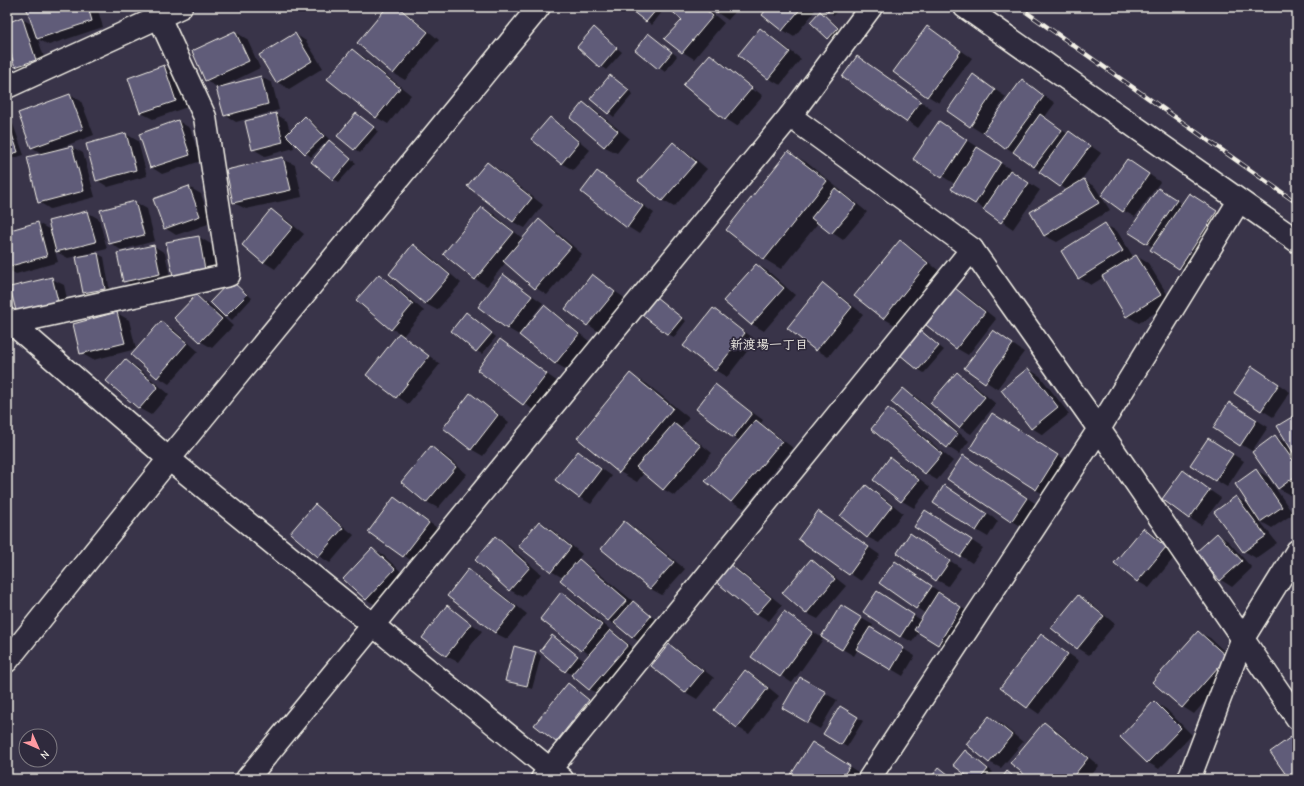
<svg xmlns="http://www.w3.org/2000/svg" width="1304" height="786" font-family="'Comic Neue','Klee One',sans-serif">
  <rect width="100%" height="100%" fill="#393449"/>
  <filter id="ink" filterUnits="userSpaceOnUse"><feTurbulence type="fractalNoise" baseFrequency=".025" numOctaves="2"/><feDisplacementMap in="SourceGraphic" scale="8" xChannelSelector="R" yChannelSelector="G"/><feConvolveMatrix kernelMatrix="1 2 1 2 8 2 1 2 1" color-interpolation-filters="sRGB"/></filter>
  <g filter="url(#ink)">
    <!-- shadow -->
    <g fill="#0007" fill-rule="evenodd">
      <polygon points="27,7 97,7 103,27 49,45 38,39 47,66 28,73 16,66 7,39 7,24 22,19 33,25"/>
      <polygon points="389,7 399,7 403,10 439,40 405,80 393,73"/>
      <polygon points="629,7 655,7 662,12 652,25"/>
      <polygon points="669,7 705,7 724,23 694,59 683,52 684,19"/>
      <polygon points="709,7 739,7 728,20"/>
      <polygon points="770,7 810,7 815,11 794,37 783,30 763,14"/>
      <polygon points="823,7 840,7 834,15"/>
      <polygon points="820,12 843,31 835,41 811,22"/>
      <polygon points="927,27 972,58 939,103 928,96"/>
      <polygon points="594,29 622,52 606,70 578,47"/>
      <polygon points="760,29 771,36 801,59 780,85 768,78"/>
      <polygon points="235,32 247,39 260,68 219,88 206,81 193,51"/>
      <polygon points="295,34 306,41 323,68 289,89 277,82"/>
      <polygon points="649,34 677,56 665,72 636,50"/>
      <polygon points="352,50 364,57 411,95 388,124 376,117"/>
      <path d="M710 55 721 62 763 96 737 126 726 119 684 85ZM719 60 756 91 755 92 719 63Z"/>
      <polygon points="857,57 932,109 918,128 844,76"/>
      <polygon points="164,66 176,73 187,107 153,119 141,113 129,79"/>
      <polygon points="973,75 1006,97 990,121 991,122 1022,80 1055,103 1044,118 1068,134 1069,132 1081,139 1101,153 1079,183 1084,180 1095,187 1110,210 1057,242 1045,236 1031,212 1067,190 983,131 982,133 971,126"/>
      <polygon points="611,76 633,94 614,117 592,99"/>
      <polygon points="261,77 272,83 279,110 236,122 225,115"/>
      <polygon points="70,95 81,101 94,135 57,149 58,150 72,147 83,153 95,197 50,209 39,202 43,154 31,147"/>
      <polygon points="583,103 595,110 629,138 617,153 605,147 571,118"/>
      <polygon points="276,114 287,121 290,132 305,117 310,120 329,139 311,157 292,139 294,148 265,156 253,149"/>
      <polygon points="357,114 378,131 360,153 338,136"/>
      <polygon points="550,119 561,125 590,150 573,170 561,163"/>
      <polygon points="7,121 13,124 24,155 7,160"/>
      <polygon points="178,121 190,128 201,161 162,174 151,167"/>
      <polygon points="939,122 978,147 977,149 1012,170 1011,171 1040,190 1013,229 975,203 955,184 914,159"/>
      <polygon points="126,134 138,141 147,176 108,187 97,180"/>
      <polygon points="329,142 356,163 339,182 334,179"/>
      <polygon points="673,143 685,150 707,169 674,207 662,200"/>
      <polygon points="789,153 806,162 867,212 843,240 818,223 781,269 764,259"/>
      <polygon points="283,159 295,165 302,197 246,209 234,203 228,171"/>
      <polygon points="487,163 499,170 543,205 525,228 513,222"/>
      <polygon points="1139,167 1160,182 1135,217 1124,211"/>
      <polygon points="597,172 654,213 639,234 628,227"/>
      <polygon points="189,187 201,194 211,223 176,235 165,228"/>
      <polygon points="1189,194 1228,218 1191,274 1147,243 1170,196 1182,204"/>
      <polygon points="135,202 147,209 155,241 121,250 110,243"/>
      <polygon points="482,208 494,214 523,239 539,220 551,227 582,254 547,295 536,288 506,262 487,286 475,279"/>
      <polygon points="272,210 283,217 304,234 275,269 264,262"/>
      <polygon points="87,212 99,219 107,249 78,256 79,258 98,254 104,257 110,292 90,296 84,293 77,256 68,258 55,251 58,262 16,274 7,269 7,232 38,223 52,231"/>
      <polygon points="1105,225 1117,231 1134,258 1136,256 1148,263 1172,302 1139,323 1127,316 1104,277 1091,285 1079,278 1062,252"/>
      <polygon points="199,237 211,244 217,276 185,282 174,275"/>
      <polygon points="900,242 912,248 939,271 895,325 883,318"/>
      <polygon points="154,246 165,253 171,281 136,288 124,281"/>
      <polygon points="413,246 425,252 461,283 437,310 426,304 390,274"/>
      <polygon points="757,265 768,271 795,295 764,331 752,324 725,301"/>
      <polygon points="379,275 390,282 424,311 403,336 440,364 408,404 368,375 400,333 392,329"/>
      <polygon points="503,275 543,303 519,335 507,328"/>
      <polygon points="593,276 626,299 599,332 566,309"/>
      <polygon points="52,279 64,285 69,308 17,311"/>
      <polygon points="231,281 252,298 232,320 211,302"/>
      <polygon points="823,285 834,291 863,314 828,357 817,350"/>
      <polygon points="956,290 967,296 996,319 968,355 956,348"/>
      <polygon points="196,296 208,303 233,326 212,348 200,341"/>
      <polygon points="656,298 686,321 674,337 668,334"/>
      <polygon points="544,306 555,313 590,342 567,370 555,363"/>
      <polygon points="714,309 756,340 727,377 715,370"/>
      <polygon points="117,313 129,320 136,349 93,360 81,353"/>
      <polygon points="466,314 496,337 482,354 477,351"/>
      <polygon points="161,322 173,329 198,351 169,384 158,377"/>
      <polygon points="920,331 944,350 924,373 918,369"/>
      <polygon points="993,331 1024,352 997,389 966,368"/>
      <polygon points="500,341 558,382 535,411 478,370"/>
      <polygon points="126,360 137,367 169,394 151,415 140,409 108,381"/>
      <polygon points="1253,367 1290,392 1273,417 1235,393"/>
      <polygon points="1028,369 1040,376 1069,414 1043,435 1032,428"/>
      <polygon points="630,374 647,384 689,418 681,428 712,453 675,496 663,489 644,473 637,482 620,472"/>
      <polygon points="957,374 968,380 996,404 971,434 959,427"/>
      <polygon points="715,385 763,420 761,423 793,448 744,508 732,502 707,481 740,441 734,437"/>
      <polygon points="903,389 915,396 969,441 959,454 948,447"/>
      <polygon points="471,394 509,422 483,456 471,449"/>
      <polygon points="888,409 900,416 953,461 937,480 925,473"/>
      <polygon points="1241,410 1268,427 1252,451 1214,428"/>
      <polygon points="993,414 1069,462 1048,496 1036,490"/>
      <polygon points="1297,415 1297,490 1290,495 1278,488 1275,436 1290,445"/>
      <polygon points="1208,439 1244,461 1227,487 1191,465"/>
      <polygon points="431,447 443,454 467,474 438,508 427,502"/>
      <polygon points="578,452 612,476 591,504 579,497"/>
      <polygon points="964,456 1038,505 1023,527 1012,521"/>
      <polygon points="891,458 902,465 930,487 914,508 902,501 874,479"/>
      <polygon points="1256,470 1268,477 1293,514 1272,528 1260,521 1277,543 1256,558 1244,551 1215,512 1236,497 1250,505"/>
      <polygon points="1183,472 1221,498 1201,525 1189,518"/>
      <polygon points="866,486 878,493 903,513 879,543 867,537"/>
      <polygon points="956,493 998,521 988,537 976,530"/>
      <polygon points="395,498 440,530 415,563 370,532"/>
      <polygon points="315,505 326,512 354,535 330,563 319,556 291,533"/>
      <polygon points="926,511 983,548 972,563 916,527"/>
      <polygon points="818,512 880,555 861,581 799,539"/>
      <polygon points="539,522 551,529 582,554 578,559 591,567 656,620 638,641 609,621 562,580 563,578 551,571"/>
      <polygon points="624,522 636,529 685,569 662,595 651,589 602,549"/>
      <polygon points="1143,529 1155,536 1177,554 1149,588 1137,581"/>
      <polygon points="910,534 961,568 948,586 937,580"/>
      <polygon points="1217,534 1228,541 1252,568 1232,587 1221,580"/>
      <polygon points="496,538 507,544 541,574 522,597 510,590 476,560"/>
      <polygon points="373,549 384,556 406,576 378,606 367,600 345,579"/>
      <polygon points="811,560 822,567 846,586 818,619 806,613"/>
      <polygon points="895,562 943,594 942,595 972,614 950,650 919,632 912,642 901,636 889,599 921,620 926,614 880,583"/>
      <polygon points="728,564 740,571 782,605 769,621 757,614 716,580"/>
      <polygon points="468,570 480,577 527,614 507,639 495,633 448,596"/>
      <polygon points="562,594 573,600 639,652 601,696 590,689 573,675 590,655 542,619"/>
      <polygon points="1078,596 1090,603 1115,624 1089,655 1078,648"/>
      <polygon points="447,606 482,631 458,662 446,656"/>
      <polygon points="841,606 873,625 871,629 915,656 903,676 858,649 854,656 824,638 792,683 753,656 785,612 822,638"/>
      <polygon points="1198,632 1210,638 1238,664 1194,714 1183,707"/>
      <polygon points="1042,635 1079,661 1039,714 1002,688"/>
      <polygon points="553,637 583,660 571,674 566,671"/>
      <polygon points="669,645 681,652 714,678 697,699 685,692"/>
      <polygon points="536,652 541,656 532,689 506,680"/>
      <polygon points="745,671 757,678 779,696 749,734 737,727"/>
      <polygon points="800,679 837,700 820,729 783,708"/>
      <polygon points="568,684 600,707 568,748 536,725"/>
      <polygon points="1155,703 1166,709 1192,735 1159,769 1147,762"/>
      <polygon points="840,707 863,721 847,747 824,733"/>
      <polygon points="989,717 1001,724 1023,742 1001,768 989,762"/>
      <polygon points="1044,723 1056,730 1099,766 1088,779 1031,779"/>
      <polygon points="1291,738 1297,741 1297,779 1290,779"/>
      <polygon points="824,750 861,774 857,779 790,779"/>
      <polygon points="971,755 993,772 988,779 973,779"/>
    </g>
    <!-- building -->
    <g fill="#615c79" stroke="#f4f1e8">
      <polygon points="26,7 88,7 92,21 37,39"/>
      <polygon points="387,7 398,7 428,32 393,74 357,43"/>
      <polygon points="627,7 655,7 657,9 646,22"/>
      <polygon points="667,7 703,7 713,16 682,53 664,39 682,20"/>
      <polygon points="708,7 722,7 716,14"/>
      <polygon points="768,7 802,7 782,31 762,15"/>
      <polygon points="821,7 832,7 828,12"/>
      <polygon points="820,11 838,28 828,39 810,22"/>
      <polygon points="22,17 36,60 15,67 7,42 7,23"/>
      <polygon points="927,26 961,51 927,97 893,72"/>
      <polygon points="594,27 617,48 600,68 577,47"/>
      <polygon points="760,28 790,52 768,79 738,55"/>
      <polygon points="235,31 249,61 205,81 192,51"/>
      <polygon points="295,33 312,61 276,83 259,55"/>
      <polygon points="648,33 672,52 658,69 635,50"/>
      <polygon points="352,49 400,88 376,118 327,79"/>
      <polygon points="710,54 752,88 725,120 683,85"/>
      <polygon points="857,56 921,101 906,122 842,77"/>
      <polygon points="164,65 176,101 140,113 128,78"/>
      <polygon points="973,74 995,90 970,127 947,111"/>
      <polygon points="610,75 629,90 608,114 590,99"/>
      <polygon points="261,76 268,104 224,116 216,88"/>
      <polygon points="1022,79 1044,96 1005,149 983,132"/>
      <polygon points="70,94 83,129 31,148 18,113"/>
      <polygon points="583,102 618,131 604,147 570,118"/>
      <polygon points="276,113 283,142 252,150 245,121"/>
      <polygon points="356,113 374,127 354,150 337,136"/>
      <polygon points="1040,114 1062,130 1034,167 1013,152"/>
      <polygon points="305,116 324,136 305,154 286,135"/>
      <polygon points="550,117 579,142 561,164 531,139"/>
      <polygon points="7,120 18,152 7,155"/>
      <polygon points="178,120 190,155 150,168 139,134"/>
      <polygon points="939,121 967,140 942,178 913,159"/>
      <polygon points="1069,131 1090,146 1060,187 1039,172"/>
      <polygon points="126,133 136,170 96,181 86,144"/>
      <polygon points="329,140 351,159 333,180 311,162"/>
      <polygon points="673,142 696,162 662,201 638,181"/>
      <polygon points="72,146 84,191 38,203 27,157"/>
      <polygon points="977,147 1001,162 975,204 951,189"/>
      <polygon points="788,151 827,181 764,260 726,230"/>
      <polygon points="283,157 291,190 233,203 226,170"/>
      <polygon points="1127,159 1149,174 1123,212 1101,196"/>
      <polygon points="487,162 532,198 513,222 467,186"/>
      <polygon points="1010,170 1029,183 1001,223 983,210"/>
      <polygon points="597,171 643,206 627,228 581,192"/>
      <polygon points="1084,179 1099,203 1044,236 1030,212"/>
      <polygon points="189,186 200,216 164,229 153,199"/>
      <polygon points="835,188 856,205 831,234 811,218"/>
      <polygon points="1158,188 1177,200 1147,244 1128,232"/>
      <polygon points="1189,193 1217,211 1179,269 1150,250"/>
      <polygon points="135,201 144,235 109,244 100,210"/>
      <polygon points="482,207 514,232 475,280 443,254"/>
      <polygon points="271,209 293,227 263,263 242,245"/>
      <polygon points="87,211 96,242 56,252 48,221"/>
      <polygon points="539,219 571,247 535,289 503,261"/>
      <polygon points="38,222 47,256 7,267 7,231"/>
      <polygon points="1105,223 1123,251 1078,279 1061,251"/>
      <polygon points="199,236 205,270 173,276 166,242"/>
      <polygon points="900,240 928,263 883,319 854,296"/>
      <polygon points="413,244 450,275 425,304 389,274"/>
      <polygon points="154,245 160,274 123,282 117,253"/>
      <polygon points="98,253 105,289 83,293 76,257"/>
      <polygon points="1136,255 1161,295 1126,317 1102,276"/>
      <polygon points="756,264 784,288 751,325 723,301"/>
      <polygon points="379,274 413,304 391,330 356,300"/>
      <polygon points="503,274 532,296 507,329 478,307"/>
      <polygon points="592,274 615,292 587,326 565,309"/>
      <polygon points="52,277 58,301 16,311 10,287"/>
      <polygon points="231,280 247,295 225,317 210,302"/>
      <polygon points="823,283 852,307 816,351 787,328"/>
      <polygon points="955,288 985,312 956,349 926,325"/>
      <polygon points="196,295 222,319 200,342 174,318"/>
      <polygon points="656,297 682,318 668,335 642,315"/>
      <polygon points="544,305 579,334 555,364 519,335"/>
      <polygon points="713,308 745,333 715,371 683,346"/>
      <polygon points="117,312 125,343 80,354 73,324"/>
      <polygon points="466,312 492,333 476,352 451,331"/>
      <polygon points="161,321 187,343 157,378 131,355"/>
      <polygon points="920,330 939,346 918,370 899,354"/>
      <polygon points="993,330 1013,344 985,383 964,368"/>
      <polygon points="399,333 429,356 396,398 366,375"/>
      <polygon points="500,339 547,374 523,405 477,370"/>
      <polygon points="125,359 158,387 139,409 106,381"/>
      <polygon points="1252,366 1279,384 1261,411 1234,393"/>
      <polygon points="1028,368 1058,407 1031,429 1001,390"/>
      <polygon points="957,372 985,397 959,428 930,403"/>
      <polygon points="630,373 673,408 619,473 577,438"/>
      <polygon points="715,384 752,413 733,438 696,409"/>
      <polygon points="903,388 958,434 947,448 891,402"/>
      <polygon points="470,393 498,415 471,450 443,428"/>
      <polygon points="1229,402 1257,420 1240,446 1213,428"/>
      <polygon points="888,408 942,454 925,474 871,429"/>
      <polygon points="992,413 1058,455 1036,490 970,448"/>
      <polygon points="1297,414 1297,459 1277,426"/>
      <polygon points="756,420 782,441 731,502 705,481"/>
      <polygon points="674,423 701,446 663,490 636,467"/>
      <polygon points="1275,435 1297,466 1297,475 1278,489 1252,452"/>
      <polygon points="1208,438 1233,454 1215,481 1190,465"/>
      <polygon points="431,446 456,467 426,503 401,482"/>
      <polygon points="578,451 601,469 579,498 555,480"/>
      <polygon points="963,455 1027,498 1011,522 947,479"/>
      <polygon points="890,457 919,480 901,502 873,480"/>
      <polygon points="1256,469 1282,507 1260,522 1235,484"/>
      <polygon points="1183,470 1210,490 1189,519 1162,499"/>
      <polygon points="866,485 892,506 867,538 840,516"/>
      <polygon points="944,485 987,514 976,531 933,503"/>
      <polygon points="1236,496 1266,536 1243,552 1214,512"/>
      <polygon points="394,497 429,523 403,557 368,532"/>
      <polygon points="315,504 343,528 318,557 290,533"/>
      <polygon points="925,510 972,540 960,557 914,527"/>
      <polygon points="818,511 869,547 849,575 798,539"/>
      <polygon points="539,521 571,547 551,572 518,546"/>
      <polygon points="624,521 674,562 650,589 601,549"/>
      <polygon points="1143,528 1166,547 1137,582 1114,563"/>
      <polygon points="910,533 950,561 936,581 897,553"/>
      <polygon points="1217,533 1242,561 1220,581 1195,553"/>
      <polygon points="495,536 530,567 509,591 475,560"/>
      <polygon points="372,548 395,569 366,600 343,579"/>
      <polygon points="579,559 627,600 608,621 560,580"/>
      <polygon points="811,559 835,579 806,614 782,593"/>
      <polygon points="895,561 932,586 916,609 879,583"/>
      <polygon points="728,563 771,598 756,615 714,580"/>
      <polygon points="468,569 516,607 495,633 447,596"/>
      <polygon points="877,591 914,615 900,637 863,612"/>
      <polygon points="561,592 602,625 581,651 540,619"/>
      <polygon points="938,592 961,607 938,645 914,630"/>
      <polygon points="1078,595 1104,616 1077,649 1051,628"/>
      <polygon points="633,601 651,616 632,638 614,623"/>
      <polygon points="447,605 471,624 446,656 422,638"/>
      <polygon points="841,605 862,618 842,650 821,637"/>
      <polygon points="784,611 813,632 780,677 751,657"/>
      <polygon points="870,627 904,648 891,670 856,649"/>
      <polygon points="610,630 628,645 589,690 571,675"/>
      <polygon points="1198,631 1227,657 1182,708 1152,682"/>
      <polygon points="1041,634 1068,654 1027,708 1000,688"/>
      <polygon points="552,635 578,656 565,672 540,651"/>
      <polygon points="669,644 703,671 685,693 651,666"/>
      <polygon points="514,646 536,652 527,686 505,681"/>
      <polygon points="745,670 768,688 737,728 714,710"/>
      <polygon points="800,677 826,692 808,723 782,708"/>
      <polygon points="568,683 589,700 556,742 534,725"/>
      <polygon points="1154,701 1181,728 1147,763 1120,737"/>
      <polygon points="840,706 858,717 841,745 823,734"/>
      <polygon points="989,716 1012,735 989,763 966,744"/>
      <polygon points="1044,722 1088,758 1071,779 1030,779 1010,763"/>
      <polygon points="1291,737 1297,745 1297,779 1289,779 1270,752"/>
      <polygon points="812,742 850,766 841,779 788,779"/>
      <polygon points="965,750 988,769 980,779 971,779 953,765"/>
      <polygon points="939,767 954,779 930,779"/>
      <polygon points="1007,771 1017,779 1001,779"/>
    </g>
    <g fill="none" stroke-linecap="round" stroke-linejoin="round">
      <defs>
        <g id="street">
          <polyline points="965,7 1297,241"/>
          <polyline points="7,87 181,7"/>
          <polyline points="790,116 972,249 1099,429 1297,718"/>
          <polyline points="7,319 169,459"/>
          <polyline points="12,323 229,275 205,117 159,17"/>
          <polyline points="247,779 790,116 871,7"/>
          <polyline points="542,779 972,249"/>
          <polyline points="869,779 1099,429 1239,201"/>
          <polyline points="1189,779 1242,640 1297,551"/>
        </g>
        <g id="secondary">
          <polyline points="169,459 562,779"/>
          <polyline points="7,661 169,459 539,7"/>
        </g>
      </defs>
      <!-- street casing -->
      <use href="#street" stroke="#f4f1e8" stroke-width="25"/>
      <!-- secondary casing -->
      <use href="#secondary" stroke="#f4f1e8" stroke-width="25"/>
      <!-- street -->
      <use href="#street" stroke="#2f2a3d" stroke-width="22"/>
      <!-- secondary -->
      <use href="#secondary" stroke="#2f2a3d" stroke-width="22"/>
      <defs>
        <polyline id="rail" points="1019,7 1297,203"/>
      </defs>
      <!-- rail casing -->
      <use href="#rail" stroke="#f4f1e8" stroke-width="4.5"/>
      <!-- rail -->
      <use href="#rail" stroke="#2f2a3d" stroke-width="3" stroke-dasharray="9" stroke-linecap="butt"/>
    </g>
  </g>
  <g text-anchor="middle" stroke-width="3.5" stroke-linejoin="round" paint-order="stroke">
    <!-- neighbourhood labels -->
    <g font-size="13" font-weight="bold" fill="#f4f1e8" stroke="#2f2a3d">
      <text x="769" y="349">新渡場一丁目</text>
    </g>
  </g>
  <!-- margin -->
  <rect width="1304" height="786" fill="none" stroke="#2f2a3d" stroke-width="24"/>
  <rect x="12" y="12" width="1280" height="762" fill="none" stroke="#f4f1e8" stroke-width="1.5" filter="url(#ink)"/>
  <!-- north arrow -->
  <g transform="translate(38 748) rotate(135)"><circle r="19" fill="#2f2a3d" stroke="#7e7a81"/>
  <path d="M0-3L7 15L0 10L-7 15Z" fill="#ff9aa2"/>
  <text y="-6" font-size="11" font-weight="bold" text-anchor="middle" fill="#f4f1e8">N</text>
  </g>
</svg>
